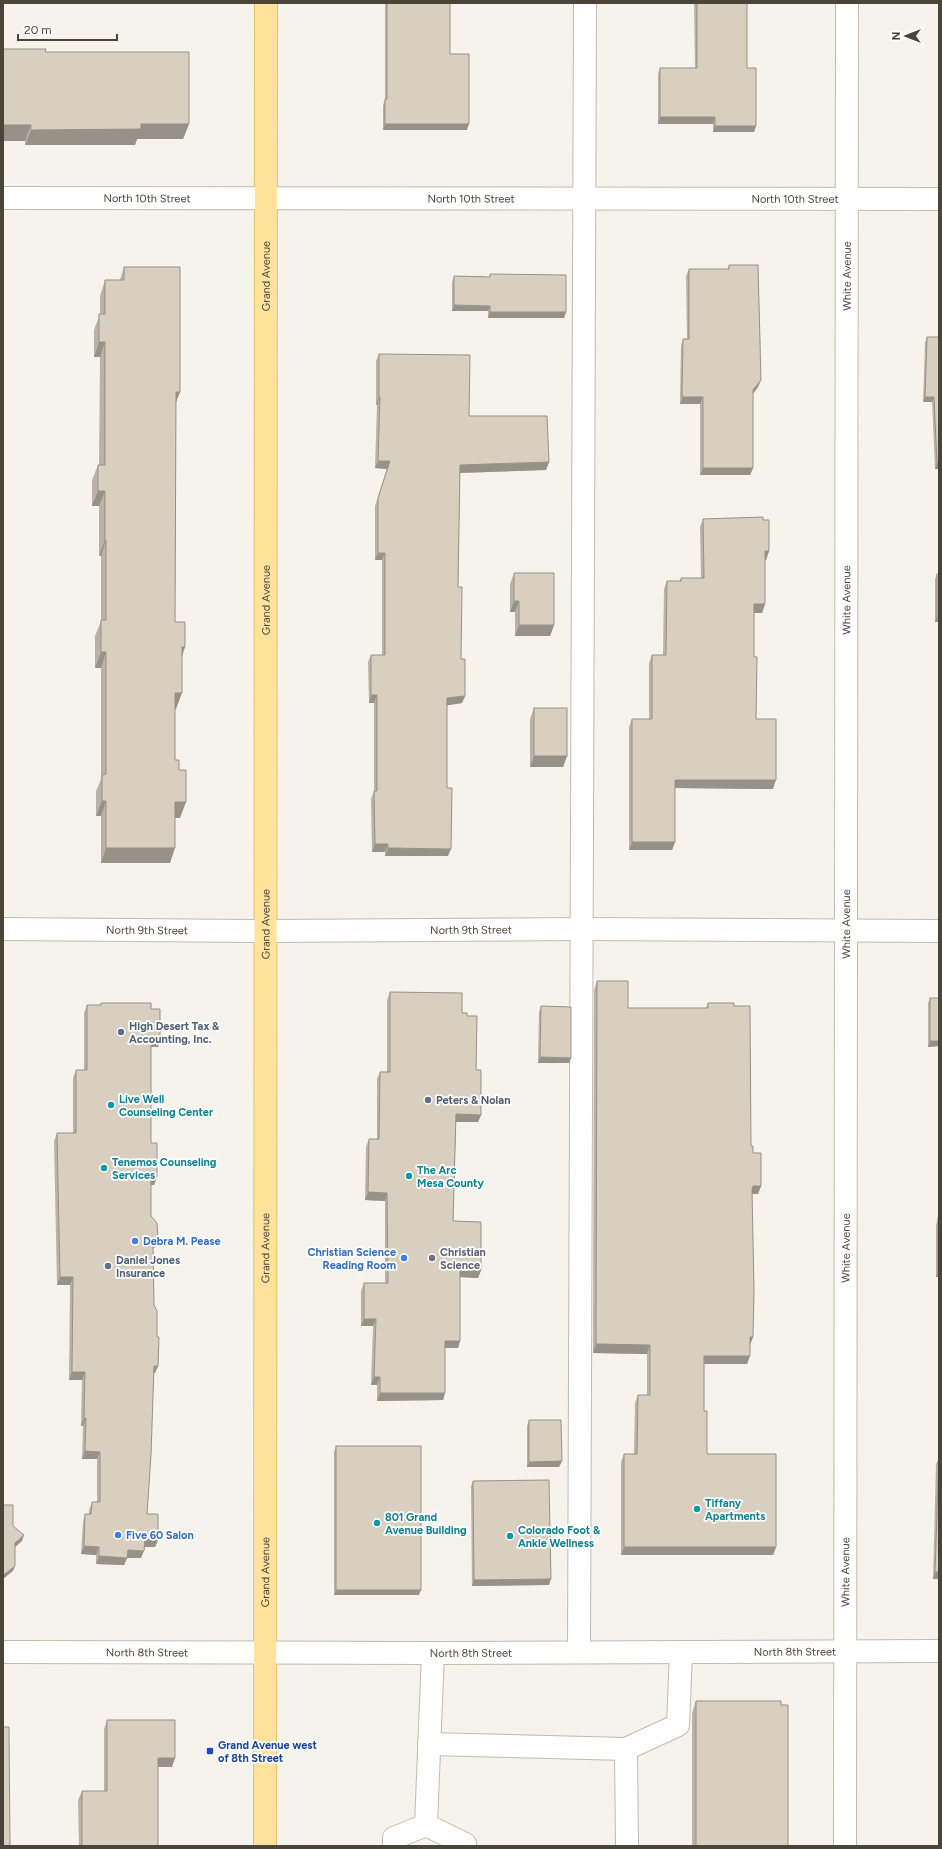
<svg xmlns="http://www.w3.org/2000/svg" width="942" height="1849" font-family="Figtree,sans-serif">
  <rect width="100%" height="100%" fill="#f6f3ec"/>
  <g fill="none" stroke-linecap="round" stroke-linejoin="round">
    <defs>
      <g id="minor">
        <path id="s1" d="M3 198 939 199"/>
        <path id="s2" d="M3 929 266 931 582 929 939 931"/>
        <path id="s3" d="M3 1652 433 1653 939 1651"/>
        <polyline points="579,1652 585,3"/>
        <polyline points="429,1744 626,1749"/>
        <polyline points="426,1825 465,1844 465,1846"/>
        <polyline points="394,1846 394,1838 426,1825 433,1653"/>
        <polyline points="627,1846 626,1749 678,1725 681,1652"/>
        <path id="s4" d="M845 1846 847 3"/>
      </g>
      <g id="major">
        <path id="s5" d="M265 1846 266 3"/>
      </g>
    </defs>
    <!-- minor casing -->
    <use href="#minor" stroke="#c2bbae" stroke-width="24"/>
    <!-- major casing -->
    <use href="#major" stroke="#e6c16a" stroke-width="24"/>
    <!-- minor -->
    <use href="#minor" stroke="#fff" stroke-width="22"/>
    <!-- major -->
    <use href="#major" stroke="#ffe39c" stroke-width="22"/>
  </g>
  <!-- wall -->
  <g fill="#bab2a6">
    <polygon points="385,3 450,3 450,54 467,130 383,130 383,105 385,100"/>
    <polygon points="694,3 747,3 747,68 756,126 754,132 713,132 713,124 658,124 658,74 660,68 695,68"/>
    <polygon points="45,52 189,124 183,139 137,139 135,145 25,145 25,141 3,141"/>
    <polygon points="729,265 758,387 753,394 753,468 750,475 700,475 700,404 680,404 680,401 681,346 683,339 687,339 686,276 689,269 728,269"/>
    <polygon points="124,267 180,392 176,402 175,622 182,656 176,709 175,709 175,760 180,818 175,818 170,863 101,863 101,816 96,816 96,791 101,779 101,668 95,668 95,636 101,621 101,556 99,556 99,506 92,506 92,480 98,465 99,465 100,357 94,357 94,330 100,314 100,296 105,280 120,280"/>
    <polygon points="490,274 566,312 564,318 488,318 488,311 452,311 452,282 454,276 489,277"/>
    <polygon points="939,287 939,327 938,289"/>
    <polygon points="927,337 939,337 939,469 935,469 932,402 923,402 925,343"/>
    <polygon points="379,354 469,416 549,462 546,470 460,473 458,587 461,659 465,696 462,703 447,705 447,788 448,856 385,856 385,852 372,852 371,799 374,791 374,703 369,703 368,662 371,655 382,655 382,560 375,560 375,506 387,469 375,468 377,405 376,405 376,361"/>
    <polygon points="703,519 763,520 769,551 766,560 765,560 765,604 762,613 754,613 754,657 756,719 773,789 675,788 675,842 672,850 629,850 629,727 632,719 649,719 649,663 652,655 663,655 664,589 667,581 680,581 681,578 701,578 700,527"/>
    <polygon points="939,520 939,622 935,622 935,579 937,574 938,574"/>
    <polygon points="514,573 554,625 550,636 515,636 515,612 510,612 510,584"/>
    <polygon points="534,708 567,756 563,767 530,767 530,719"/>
    <polygon points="597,981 628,1008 706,1008 708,1003 734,1006 751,1146 753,1153 761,1186 758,1194 752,1194 753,1337 750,1345 747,1364 704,1364 704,1411 707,1454 776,1547 773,1555 621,1555 621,1462 624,1454 634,1454 635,1403 638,1395 647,1395 647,1354 593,1353 594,990"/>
    <polygon points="390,992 462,1013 467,1016 476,1070 481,1115 478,1122 456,1122 453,1221 481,1270 478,1278 460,1277 460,1341 458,1348 445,1348 445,1393 443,1400 377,1401 377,1385 371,1385 373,1326 361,1326 361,1291 364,1283 385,1283 385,1201 365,1200 366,1147 369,1139 377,1139 377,1079 380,1072 387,1072 387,1000"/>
    <polygon points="930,998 939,998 939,1046 928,1047 928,1003"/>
    <polygon points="101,1003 151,1009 160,1040 158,1047 151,1047 151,1143 157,1177 154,1185 151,1185 151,1216 158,1239 155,1247 153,1248 154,1305 157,1337 158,1366 155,1373 154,1373 147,1514 158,1540 155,1547 144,1547 141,1558 127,1558 124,1565 96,1564 96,1555 81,1554 83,1522 85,1514 89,1514 89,1510 92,1502 97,1502 97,1459 82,1459 83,1426 81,1426 82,1380 69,1380 70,1285 57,1285 54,1141 57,1133 73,1133 73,1078 76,1070 84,1070 84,1013 87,1005 100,1005"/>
    <polygon points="541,1006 571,1058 569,1063 538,1063 539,1012"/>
    <polygon points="938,1218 939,1218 939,1340 939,1277 936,1277 936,1225"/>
    <polygon points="529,1420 562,1461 559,1467 527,1467 527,1426"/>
    <polygon points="336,1446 419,1595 334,1595 334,1452"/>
    <polygon points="939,1457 939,1579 933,1579 936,1464"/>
    <polygon points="473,1481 549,1585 472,1586 471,1486"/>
    <polygon points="696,1701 788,1846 692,1846 692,1713"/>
    <polygon points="107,1720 172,1767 158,1767 158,1846 79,1846 78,1800 82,1791 104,1791 104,1729"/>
  </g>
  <!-- shaded-wall -->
  <g fill="#979187">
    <polygon points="660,117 715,117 713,124 658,124"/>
    <polygon points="141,124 189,124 183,139 137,139 135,145 25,145 31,130"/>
    <polygon points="385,124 469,124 467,130 383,130"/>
    <polygon points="3,125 31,125 25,141 3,141"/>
    <polygon points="715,126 756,126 754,132 713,132"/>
    <polygon points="454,305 490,306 488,311 452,311"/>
    <polygon points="490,312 566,312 564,318 488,318"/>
    <polygon points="99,342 105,342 100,357 94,357"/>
    <polygon points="761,380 758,387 750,397 753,390"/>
    <polygon points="176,392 180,392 174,407"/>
    <polygon points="379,397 380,397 377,405 376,405"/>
    <polygon points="683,397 703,397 700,404 680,404"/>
    <polygon points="925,397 934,397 932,402 923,402"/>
    <polygon points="378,461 390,461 387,469 375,468"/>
    <polygon points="549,462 546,470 457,473 460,465"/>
    <polygon points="937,463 939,463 939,469 935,469"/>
    <polygon points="703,468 753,468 750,475 700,475"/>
    <polygon points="98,491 105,491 99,506 92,506"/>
    <polygon points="105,540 106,540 101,556 99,556"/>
    <polygon points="765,551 769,551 766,560 762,560"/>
    <polygon points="378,553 385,553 382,560 375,560"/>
    <polygon points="514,601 519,601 515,612 510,612"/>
    <polygon points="754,604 765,604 762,613 751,613"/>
    <polygon points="937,617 939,617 939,622 935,622"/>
    <polygon points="519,625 554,625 550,636 515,636"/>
    <polygon points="182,647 185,647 180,663"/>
    <polygon points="101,652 106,652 101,668 95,668"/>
    <polygon points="175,693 182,693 176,709 169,709"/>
    <polygon points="371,695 377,695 374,703 369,703"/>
    <polygon points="465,696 462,703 444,706 447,698"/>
    <polygon points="534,756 567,756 563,767 530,767"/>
    <polygon points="675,780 776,780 773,789 672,788"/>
    <polygon points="102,801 106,801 101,816 96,816"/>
    <polygon points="175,802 186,802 180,818 169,818"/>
    <polygon points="632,842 675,842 672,850 629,850"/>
    <polygon points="375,844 388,844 385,852 372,852"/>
    <polygon points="106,848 175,848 170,863 101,863"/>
    <polygon points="388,848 451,849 448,856 385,856"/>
    <polygon points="151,1040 160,1040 158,1047 148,1047"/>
    <polygon points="930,1041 939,1041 939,1046 928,1047"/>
    <polygon points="540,1057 571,1058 569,1063 538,1063"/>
    <polygon points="456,1114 481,1115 478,1122 454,1122"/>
    <polygon points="151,1177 157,1177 154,1185 148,1185"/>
    <polygon points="753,1186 761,1186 758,1194 750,1194"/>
    <polygon points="368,1192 387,1193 385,1201 365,1200"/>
    <polygon points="158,1239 155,1247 151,1251 153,1243"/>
    <polygon points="460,1270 481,1270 478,1278 458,1277"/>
    <polygon points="938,1270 939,1270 939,1277 936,1277"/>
    <polygon points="60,1277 73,1277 70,1285 57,1285"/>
    <polygon points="364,1319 376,1319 373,1326 361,1326"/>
    <polygon points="750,1337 753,1337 750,1345"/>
    <polygon points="445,1341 460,1341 458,1348 443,1348"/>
    <polygon points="596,1344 650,1345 647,1354 593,1353"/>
    <polygon points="704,1356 750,1356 747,1364 701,1364"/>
    <polygon points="154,1366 158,1366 155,1373 151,1373"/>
    <polygon points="72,1372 85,1372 82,1380 69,1380"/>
    <polygon points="374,1377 380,1377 377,1385 371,1385"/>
    <polygon points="380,1393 445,1393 443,1400 377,1401"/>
    <polygon points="84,1418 86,1418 83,1426 81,1426"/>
    <polygon points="85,1451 100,1452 97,1459 82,1459"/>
    <polygon points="562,1461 559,1467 527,1467 529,1462"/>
    <polygon points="24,1535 22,1541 13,1549 15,1543"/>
    <polygon points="145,1539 158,1540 155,1547 142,1547"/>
    <polygon points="84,1546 99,1547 96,1555 81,1554"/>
    <polygon points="624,1547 776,1547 773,1555 621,1555"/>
    <polygon points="128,1550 144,1551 141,1558 127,1558 124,1565 96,1564 99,1556"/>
    <polygon points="15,1566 13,1571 3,1579 3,1574"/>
    <polygon points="935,1572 939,1572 939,1579 933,1579"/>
    <polygon points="551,1579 549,1585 472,1586 474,1580"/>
    <polygon points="336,1590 421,1590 419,1595 334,1595"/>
    <polygon points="158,1758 175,1758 172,1767 154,1767"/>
  </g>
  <!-- building -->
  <g fill="#d8cfc1" stroke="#979187">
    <polygon points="387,3 450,3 450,54 469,54 469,124 385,124 385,99 387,99"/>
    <polygon points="697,3 747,3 747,68 756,68 756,126 715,126 715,117 660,117 660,68 697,68"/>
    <polygon points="3,49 46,49 45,52 189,52 189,124 141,124 141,129 31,130 31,125 3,125"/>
    <polygon points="729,265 758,265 761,380 753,390 753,468 703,468 703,397 683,397 682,394 683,339 689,339 689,269 729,269"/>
    <polygon points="124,267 180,267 180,392 176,392 175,622 185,622 185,647 182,647 182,693 175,693 175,760 179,760 179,770 186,770 186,802 175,802 175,848 106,848 106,801 102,801 102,775 106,774 106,652 101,652 101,620 106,620 106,540 105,540 105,491 98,491 98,465 105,465 105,342 99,342 99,314 105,314 105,280 124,280"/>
    <polygon points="490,274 566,275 566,312 490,312 490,306 454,305 454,276 490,277"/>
    <polygon points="927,337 939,337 939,463 937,463 934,397 925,397"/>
    <polygon points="379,354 470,355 469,416 547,416 549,462 460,465 458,587 462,587 461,659 465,659 465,696 447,698 447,788 452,788 451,849 388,848 388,844 375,844 374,791 377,791 377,695 371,695 371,655 385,655 385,553 378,553 378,498 390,461 378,461 380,397 379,397"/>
    <polygon points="763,517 763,520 769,520 769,551 765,551 765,604 754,604 754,657 757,657 756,719 776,719 776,780 675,780 675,842 632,842 632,719 652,719 652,655 666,655 667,581 681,581 681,578 704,578 703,519"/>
    <polygon points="514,573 554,573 554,625 519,625 519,601 514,601"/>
    <rect x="937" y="574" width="2" height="43"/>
    <rect x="534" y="708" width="33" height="48"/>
    <polygon points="597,981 628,981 628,1008 708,1008 708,1003 734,1003 734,1006 750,1006 751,1146 753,1146 753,1153 761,1153 761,1186 753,1186 752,1190 754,1291 753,1337 750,1337 750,1356 704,1356 704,1411 707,1411 707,1454 776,1454 776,1547 624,1547 624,1454 637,1454 638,1395 650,1395 650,1345 596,1344"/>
    <polygon points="390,992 462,993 462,1013 467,1013 467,1016 477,1016 476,1070 481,1070 481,1115 456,1114 453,1221 481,1222 481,1270 460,1270 460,1341 445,1341 445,1393 380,1393 380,1377 374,1377 376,1319 364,1319 364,1283 388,1283 387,1193 368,1192 369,1139 379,1139 380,1072 390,1072"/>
    <rect x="930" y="998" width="9" height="43"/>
    <polygon points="101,1003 151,1003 151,1009 160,1009 160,1040 151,1040 151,1143 157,1143 157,1177 151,1177 151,1216 157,1223 158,1239 153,1243 154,1305 157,1311 157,1337 159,1337 158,1366 154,1366 151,1455 147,1514 158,1514 158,1540 145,1539 144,1551 128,1550 127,1558 99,1556 99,1547 84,1546 85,1514 91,1514 92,1502 100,1502 100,1452 85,1451 86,1418 84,1418 85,1372 72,1372 73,1277 60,1277 57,1133 76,1133 76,1070 87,1070 87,1005 101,1005"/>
    <polygon points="541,1006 571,1007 571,1058 540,1057"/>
    <rect x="938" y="1218" width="1" height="52"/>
    <polygon points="529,1420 561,1420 562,1461 529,1462"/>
    <rect x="336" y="1446" width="85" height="144"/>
    <polygon points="939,1457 939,1572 935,1572"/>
    <polygon points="549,1480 551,1579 474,1580 473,1481"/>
    <polygon points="3,1505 13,1505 13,1526 24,1535 15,1543 15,1566 5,1574 3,1574"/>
    <polygon points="696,1701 781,1701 781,1705 788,1705 788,1846 696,1846"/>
    <polygon points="107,1720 175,1720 175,1758 158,1758 158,1846 82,1846 82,1791 107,1791"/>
    <polygon points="3,1727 9,1727 10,1846 3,1846"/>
  </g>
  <!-- markers -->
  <g fill="#5c6f8a" stroke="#fff" stroke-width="1.5">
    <circle cx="121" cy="1032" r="4"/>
    <circle cx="428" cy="1100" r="4"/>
    <circle cx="108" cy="1266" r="4"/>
  </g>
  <g fill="#0f9aa8" stroke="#fff" stroke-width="1.5">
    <circle cx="111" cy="1105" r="4"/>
    <circle cx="104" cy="1168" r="4"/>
    <circle cx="409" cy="1176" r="4"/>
    <circle cx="697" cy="1509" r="4"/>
    <circle cx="377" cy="1523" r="4"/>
    <circle cx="510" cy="1536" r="4"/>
  </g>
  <g fill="#3f7fe0" stroke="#fff" stroke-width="1.5">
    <circle cx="135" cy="1241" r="4"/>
    <circle cx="404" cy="1258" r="4"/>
    <circle cx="118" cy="1535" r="4"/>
  </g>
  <circle fill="#6b7280" stroke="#fff" stroke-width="1.5" cx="432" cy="1258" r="4"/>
  <rect fill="#1a4fb4" stroke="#fff" stroke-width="1.5" x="206" y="1747" width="8" height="8" rx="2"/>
  <g text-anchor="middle" stroke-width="3.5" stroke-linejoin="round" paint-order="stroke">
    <!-- street labels -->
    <g font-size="11" fill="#4b4439" stroke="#fff">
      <text dy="4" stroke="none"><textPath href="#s1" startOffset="144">North 10th Street</textPath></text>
      <text dy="4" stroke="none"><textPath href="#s1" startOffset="468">North 10th Street</textPath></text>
      <text dy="4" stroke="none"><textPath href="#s1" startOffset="792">North 10th Street</textPath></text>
      <text dy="4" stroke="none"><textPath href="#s5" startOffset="1570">Grand Avenue</textPath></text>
      <text dy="4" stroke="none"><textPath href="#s4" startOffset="1570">White Avenue</textPath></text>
      <text dy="4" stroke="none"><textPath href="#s5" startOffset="1246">Grand Avenue</textPath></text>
      <text dy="4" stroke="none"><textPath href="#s4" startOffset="1246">White Avenue</textPath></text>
      <text dy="4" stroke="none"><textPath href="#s5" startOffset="922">Grand Avenue</textPath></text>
      <text dy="4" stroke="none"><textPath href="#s4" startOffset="922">White Avenue</textPath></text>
      <text dy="4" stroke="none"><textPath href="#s2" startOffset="144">North 9th Street</textPath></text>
      <text dy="4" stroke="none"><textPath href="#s2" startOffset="468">North 9th Street</textPath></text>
      <text dy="4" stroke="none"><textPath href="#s5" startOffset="598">Grand Avenue</textPath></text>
      <text dy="4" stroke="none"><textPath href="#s4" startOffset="598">White Avenue</textPath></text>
      <text dy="4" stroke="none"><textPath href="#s5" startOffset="274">Grand Avenue</textPath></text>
      <text dy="4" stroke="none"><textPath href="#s4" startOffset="274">White Avenue</textPath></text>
      <text dy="4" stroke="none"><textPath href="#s3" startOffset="792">North 8th Street</textPath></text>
      <text dy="4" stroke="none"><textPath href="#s3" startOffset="144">North 8th Street</textPath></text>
      <text dy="4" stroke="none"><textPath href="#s3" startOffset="468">North 8th Street</textPath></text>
    </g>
    <!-- service labels -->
    <g font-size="11" font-weight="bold" fill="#4e5e75" stroke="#fff" text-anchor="start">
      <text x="129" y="1030">High Desert Tax &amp;<tspan x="129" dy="13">Accounting, Inc.</tspan></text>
      <text x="436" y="1104">Peters &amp; Nolan</text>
      <text x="116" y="1264">Daniel Jones<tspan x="116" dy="13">Insurance</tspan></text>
    </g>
    <!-- culture labels -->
    <g font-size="11" font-weight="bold" fill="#0d838f" stroke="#fff" text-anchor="start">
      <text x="119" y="1103">Live Well<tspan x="119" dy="13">Counseling Center</tspan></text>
      <text x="112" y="1166">Tenemos Counseling<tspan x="112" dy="13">Services</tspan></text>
      <text x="417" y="1174">The Arc<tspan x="417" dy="13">Mesa County</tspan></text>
      <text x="705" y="1507">Tiffany<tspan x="705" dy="13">Apartments</tspan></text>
      <text x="385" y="1521">801 Grand<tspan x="385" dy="13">Avenue Building</tspan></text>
      <text x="518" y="1534">Colorado Foot &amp;<tspan x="518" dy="13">Ankle Wellness</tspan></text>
    </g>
    <!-- shop labels -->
    <g font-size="11" font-weight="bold" fill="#366cbe" stroke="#fff" text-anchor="start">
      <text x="143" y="1245">Debra M. Pease</text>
      <text x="396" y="1256" text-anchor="end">Christian Science<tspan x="396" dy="13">Reading Room</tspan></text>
      <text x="126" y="1539">Five 60 Salon</text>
    </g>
    <!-- worship labels -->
    <g font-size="11" font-weight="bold" fill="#5b616d" stroke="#fff" text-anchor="start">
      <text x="440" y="1256">Christian<tspan x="440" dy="13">Science</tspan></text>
    </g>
    <!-- transit labels -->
    <g font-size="11" font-weight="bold" fill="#164399" stroke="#fff" text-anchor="start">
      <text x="218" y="1749">Grand Avenue west<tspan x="218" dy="13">of 8th Street</tspan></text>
    </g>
  </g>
  <!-- border -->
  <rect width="942" height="1849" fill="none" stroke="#4b4439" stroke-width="8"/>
  <!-- north arrow -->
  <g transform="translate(906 36) rotate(270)" stroke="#ffffff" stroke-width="3" paint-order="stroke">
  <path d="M0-3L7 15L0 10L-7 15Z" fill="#4b4439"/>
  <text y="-6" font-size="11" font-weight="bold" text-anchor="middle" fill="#4b4439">N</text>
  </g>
  <!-- scale -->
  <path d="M18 34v6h99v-6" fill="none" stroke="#4b4439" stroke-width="2"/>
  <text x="24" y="34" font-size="12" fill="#4b4439" stroke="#ffffff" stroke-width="3" paint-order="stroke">20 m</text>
</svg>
